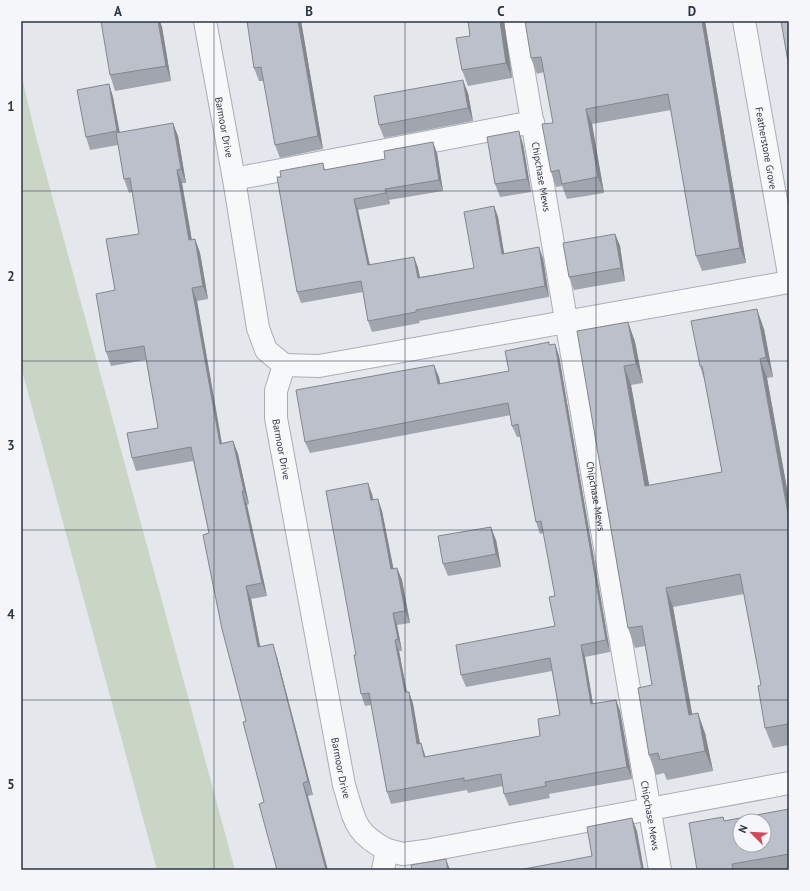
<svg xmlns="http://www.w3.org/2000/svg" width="810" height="891" font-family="'PT Sans',sans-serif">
  <rect width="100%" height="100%" fill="#e4e7ec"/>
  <!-- green -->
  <polygon fill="#c9d6c5" points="21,73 35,133 235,870 157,870 21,367"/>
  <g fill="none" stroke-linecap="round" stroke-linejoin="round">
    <defs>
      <g id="street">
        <path id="s1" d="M205 21 234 179 258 328 266 350 284 365"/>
        <path id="s2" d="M515 21 660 870"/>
        <path id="s3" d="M744 21 789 274"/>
        <polyline points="234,179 533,122"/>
        <path id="s4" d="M284 365 276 391V418L344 785C355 820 353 832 387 850L383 870"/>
        <polyline points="284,365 319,366 789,282"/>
        <polyline points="387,850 403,854 425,851 789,783"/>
      </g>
    </defs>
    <!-- street casing -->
    <use href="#street" stroke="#a9aeb7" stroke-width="24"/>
    <!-- street -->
    <use href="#street" stroke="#f7f8fa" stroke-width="22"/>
  </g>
  <!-- wall -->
  <g fill="#a1a5ae">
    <polygon points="247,21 301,21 323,149 280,158 275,145 264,81 259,81 254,68"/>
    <polygon points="468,21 504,21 512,78 468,86 462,70 470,36"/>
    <polygon points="705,21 746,263 702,271 696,256 671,110 592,124 604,193 567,199 562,186 556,187 551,172 553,123 544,72 537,74 531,58"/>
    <polygon points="162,27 171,81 115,91 110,75"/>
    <polygon points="109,84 113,97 119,132 178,136 186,183 182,183 192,240 195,239 200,253 208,299 197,301 222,443 233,441 238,454 249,504 247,505 267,596 251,599 260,647 277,657 313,795 308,796 264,802 246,721 209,533 193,461 136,471 132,458 158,428 146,360 111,366 106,352 115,290 139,234 132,192 129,193 124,179 118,145 90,150 86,137"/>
    <polygon points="468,93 473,121 384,138 379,125"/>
    <polygon points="523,144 531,192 500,197 495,184"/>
    <polygon points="437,153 443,191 389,200 390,204 358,210 370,265 414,257 418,268 420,277 474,268 494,206 498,217 504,253 543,258 549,297 419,321 420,323 372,332 368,321 363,292 301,303 297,292 281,177 323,163 325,170 385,159"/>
    <polygon points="615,234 620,246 625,281 574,290 569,277"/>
    <polygon points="628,322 635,342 643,383 631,385 649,486 722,472 705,382 700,366 764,329 773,377 767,378 789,500 789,745 773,748 765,728 761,685 744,594 673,607 692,715 705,733 713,771 667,780 664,773 656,775 649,755 652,685 645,646 635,648 628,628 577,331"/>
    <polygon points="555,344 559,356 610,652 585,657 593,704 616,700 620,711 632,779 549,794 550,798 509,806 504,794 503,786 468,793 467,790 391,804 387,792 371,705 365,706 361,694 356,655 372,494 373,500 382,511 393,569 397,568 402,580 410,623 397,625 402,651 399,651 407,692 409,692 413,704 420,743 425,757 540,736 560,715 552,671 466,687 461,675 555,626 555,596 544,533 540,534 536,522 521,437 517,437 512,426 511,415 310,453 305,442 439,377 440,384 509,371 550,345"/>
    <polygon points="496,540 501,567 448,576 443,564"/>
    <polygon points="789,809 789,870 697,870 723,817 724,821"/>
  </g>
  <!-- shaded-wall -->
  <g fill="#83868d">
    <polygon points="158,21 160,21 162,27 171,81 166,66"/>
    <polygon points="298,21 301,21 323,149 318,136"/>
    <polygon points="500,21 504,21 512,78 506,63"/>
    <polygon points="702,21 705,21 746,263 740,248"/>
    <polygon points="463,80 468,93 473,121 468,108"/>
    <polygon points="109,84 113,97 122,144 117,131"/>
    <polygon points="586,109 592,124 604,193 598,177"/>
    <polygon points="173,123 178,136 186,183 181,169"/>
    <polygon points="519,131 523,144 531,192 527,179"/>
    <polygon points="433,142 437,153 443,191 439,180"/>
    <polygon points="177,170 182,183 194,254 189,240"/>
    <polygon points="385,189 389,200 390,204 386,193"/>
    <polygon points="354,199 358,210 372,276 368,265"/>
    <polygon points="494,206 498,217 506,265 502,254"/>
    <polygon points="615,234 620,246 625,281 621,268"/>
    <polygon points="195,239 200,253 208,299 203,286"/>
    <polygon points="539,247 543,258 549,297 545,286"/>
    <polygon points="414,257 418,268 422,289 418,278"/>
    <polygon points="192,288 197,301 224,457 220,444"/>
    <polygon points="757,309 764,329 773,377 766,357"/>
    <polygon points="628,322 635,342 643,383 636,364"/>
    <polygon points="555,344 559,356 610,652 606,640"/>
    <polygon points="760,359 767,378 789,500 789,519"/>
    <polygon points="434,365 439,377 442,396 438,384"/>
    <polygon points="624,366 631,385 653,506 645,486"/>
    <polygon points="233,441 238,454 249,504 244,491"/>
    <polygon points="368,483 372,494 375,512 371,500"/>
    <polygon points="242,491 247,505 267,596 262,583"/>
    <polygon points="378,499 382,511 396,581 391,569"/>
    <polygon points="491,527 496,540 501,567 496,554"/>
    <polygon points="397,568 402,580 410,623 405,611"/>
    <polygon points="246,586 251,599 263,661 258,647"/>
    <polygon points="666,588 673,607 696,735 689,715"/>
    <polygon points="393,613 397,625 402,651 398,639"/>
    <polygon points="395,640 399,651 409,704 405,692"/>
    <polygon points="273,644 277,657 313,795 308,781"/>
    <polygon points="581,645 585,657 595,716 591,704"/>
    <polygon points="409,692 413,704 422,756 417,744"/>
    <polygon points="616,700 620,711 632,779 627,767"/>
    <polygon points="698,713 705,733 713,771 705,751"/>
    <polygon points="421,743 425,755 428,769 424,757"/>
    <polygon points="303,783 308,796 328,870 326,870"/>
    <polygon points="632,818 637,831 644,870 642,870"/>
    <polygon points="446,859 450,870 448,870"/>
  </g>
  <!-- building -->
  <g fill="#bbc0ca" stroke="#83868d" fill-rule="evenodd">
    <polygon points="101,21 158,21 166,66 110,75"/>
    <polygon points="247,21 298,21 318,136 275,145 261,67 254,68"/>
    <polygon points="468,21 500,21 506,63 462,70 456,38 470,36"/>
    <polygon points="525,21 702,21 740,248 696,256 668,94 586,109 598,177 562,184 559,170 551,172 542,124 553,123 541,57 531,58"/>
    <polygon points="781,21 789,21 789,68"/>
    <polygon points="463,80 468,108 379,125 374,96"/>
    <polygon points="109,84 117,131 86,137 77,90"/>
    <polygon points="173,123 181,169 177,170 189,240 195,239 203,286 192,288 220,444 233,441 244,491 242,491 262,583 246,586 258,647 273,644 308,781 303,783 326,870 277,870 259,804 264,802 243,722 246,721 222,629 203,535 209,533 191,447 132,458 127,433 158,428 144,346 106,352 96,294 115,290 106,239 139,234 130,178 124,179 116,133"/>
    <polygon points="519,131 527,179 495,184 487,137"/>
    <polygon points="433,142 439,180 385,189 386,193 354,199 368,265 414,257 418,278 474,268 464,212 494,206 502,254 539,247 545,286 416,310 416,312 368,321 361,281 297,292 277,177 281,177 280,171 323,163 324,170 385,159 384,151"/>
    <polygon points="615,234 621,268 569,277 563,243"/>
    <polygon points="757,309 766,357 760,359 789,519 789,724 765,728 758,686 761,685 740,574 666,588 689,715 698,713 705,751 660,760 658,753 649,755 638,688 652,685 642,626 628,628 577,331 628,322 636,364 624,366 645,486 722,472 702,366 700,366 691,321"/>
    <polygon points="549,342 549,345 555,344 606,640 581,645 591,704 616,700 627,767 545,782 546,786 504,794 501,774 464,781 464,778 387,792 369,693 361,694 354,655 356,655 326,491 368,483 371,500 378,499 391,569 397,568 405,611 393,613 398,639 395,640 405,692 409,692 417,744 421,743 424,757 540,736 538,719 560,715 550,658 461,675 456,645 555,626 549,597 555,596 541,521 536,522 518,424 512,426 508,403 305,442 296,390 434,365 438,384 509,371 505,351"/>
    <polygon points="491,527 496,554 443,564 438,536"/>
    <path d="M789 809V854L732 864 733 869 728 870H697L689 823 723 817 724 821ZM740 821H764V845H740Z"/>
    <polygon points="632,818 642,870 519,870 592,856 587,827"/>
    <polygon points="446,859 448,870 412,870 411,865"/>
  </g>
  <!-- grid -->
  <path fill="none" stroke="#2b3445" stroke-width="1" stroke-opacity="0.55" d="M214 21V870M405 21V870M596 21V870M21 191H789M21 361H789M21 530H789M21 700H789"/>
  <g text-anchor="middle" stroke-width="4" stroke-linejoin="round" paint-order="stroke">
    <!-- street labels -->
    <g font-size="10" fill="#2b3445" stroke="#f4f6f9">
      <text dy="4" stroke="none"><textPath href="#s1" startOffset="108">Barmoor Drive</textPath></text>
      <text dy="4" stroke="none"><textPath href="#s3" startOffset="129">Featherstone Grove</textPath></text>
      <text dy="4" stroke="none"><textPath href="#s2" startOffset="158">Chipchase Mews</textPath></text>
      <text dy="4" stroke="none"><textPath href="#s4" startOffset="86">Barmoor Drive</textPath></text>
      <text dy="4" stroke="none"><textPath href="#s2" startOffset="482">Chipchase Mews</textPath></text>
      <text dy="4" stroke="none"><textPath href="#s4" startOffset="410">Barmoor Drive</textPath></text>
      <text dy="4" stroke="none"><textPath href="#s2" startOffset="806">Chipchase Mews</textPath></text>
    </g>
  </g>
  <!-- border -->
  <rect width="810" height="891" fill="none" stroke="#f4f6f9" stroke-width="44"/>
  <!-- north arrow -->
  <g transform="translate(752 833) rotate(294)"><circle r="19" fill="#f4f6f9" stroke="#a4a8b1"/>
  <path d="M0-3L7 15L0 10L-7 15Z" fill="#d1495b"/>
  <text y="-6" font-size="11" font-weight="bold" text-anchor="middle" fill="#2b3445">N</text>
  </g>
  <rect x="22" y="22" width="766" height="847" fill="none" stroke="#2b3445" stroke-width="1.5"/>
  <g font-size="13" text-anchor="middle" font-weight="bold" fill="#2b3445">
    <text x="118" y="16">A</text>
    <text x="309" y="16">B</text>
    <text x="501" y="16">C</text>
    <text x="692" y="16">D</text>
    <text x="11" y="111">1</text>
    <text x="11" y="281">2</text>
    <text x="11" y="450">3</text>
    <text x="11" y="619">4</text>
    <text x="11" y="789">5</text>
  </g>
</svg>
